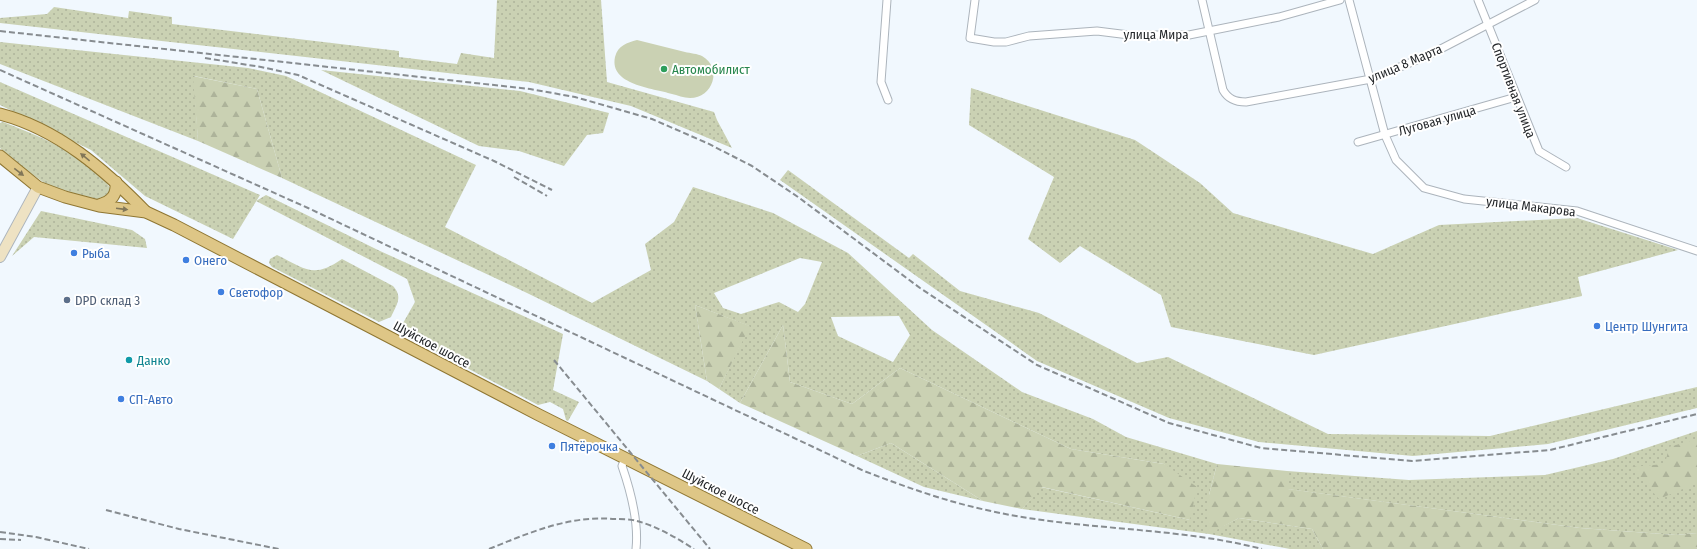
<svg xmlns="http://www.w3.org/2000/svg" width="1697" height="549" font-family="'Fira Sans Condensed',sans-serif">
  <defs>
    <pattern id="grass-dots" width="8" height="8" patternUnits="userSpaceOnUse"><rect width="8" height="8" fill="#cad1b3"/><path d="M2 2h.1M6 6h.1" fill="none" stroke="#adb39a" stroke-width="1.8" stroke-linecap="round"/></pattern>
    <pattern id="forest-firs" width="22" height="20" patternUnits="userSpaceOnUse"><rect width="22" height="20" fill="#cad1b3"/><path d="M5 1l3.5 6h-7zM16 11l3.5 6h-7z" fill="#adb39a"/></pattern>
  </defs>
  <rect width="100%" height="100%" fill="#f1f8fe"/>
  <!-- grass -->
  <g fill="url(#grass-dots)" fill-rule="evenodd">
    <polygon points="497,0 601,0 607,82 714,112 717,120 732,148 631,106 529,82 0,23 0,18 47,14 54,7 128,18 129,11 172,17 172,24 399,51 399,57 457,64 461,53 494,58"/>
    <path d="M0 42 248 68 286 76 476 165 445 227 592 303 651 270 645 244 674 222 693 187 773 213 848 253 932 330 1022 392 1093 419 1126 437 1217 464 1209 495V533L1239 518 1312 529 1323 549H1290L1209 534 1022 509 1041 487 1190 520 1164 464 1071 449 900 368 852 404 790 382 783 325 740 403 719 389 749 326 695 305 707 381 527 293 282 178 257 89 194 76 198 141 0 64ZM800 258 822 262 805 304 798 312 779 302 741 314 723 308 714 293ZM899 316 910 335 893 362 838 336 831 317Z"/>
    <polygon points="321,70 520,91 609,113 603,133 587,135 564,166 519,151 479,146"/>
    <polygon points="0,82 260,195 233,239 145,196 91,150 0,105"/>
    <polygon points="971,88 1135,140 1200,183 1233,213 1373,254 1439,225 1577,218 1678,250 1578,277 1582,296 1314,355 1171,327 1161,295 1080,246 1060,263 1028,239 1054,177 969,125"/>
    <path d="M3 122C36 135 67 147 94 170 100 176 106 181 110 188L107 198 95 201 46 184 15 162 0 148V123Z"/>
    <polygon points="788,170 909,258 913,254 960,291 1039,313 1137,363 1168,357 1328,434 1490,436 1697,387 1697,408 1548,444 1413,456 1259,442 1169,418 1037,361 780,180"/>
    <polygon points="266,195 380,251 563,334 553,390 579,402 568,421 566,420 563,409 550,402 538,405 398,332 415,302 407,279 256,201"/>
    <polygon points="41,211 132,230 145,239 147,248 34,237 12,256"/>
    <path d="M277 255C306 269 313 279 342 259L393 286C403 297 397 304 391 317L379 322 272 267 269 263 270 259Z"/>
    <polygon points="1697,431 1697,533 1676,535 1580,528 1287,489 1287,471 1409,480 1545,475 1613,459"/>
    <polygon points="891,443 983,501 924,487 857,456"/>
  </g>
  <!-- forest -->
  <g fill="url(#forest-firs)">
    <polygon points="193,76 257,89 282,178 198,141"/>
    <polygon points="695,305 750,326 719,389 707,381"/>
    <polygon points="783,325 790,382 852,404 900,368 1071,449 1164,464 1197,487 1190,520 1042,487 1022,509 983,501 891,443 857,456 740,403"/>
    <polygon points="1697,439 1697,483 1659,499 1631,467 1665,464 1669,447"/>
    <polygon points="1217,464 1287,471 1288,489 1580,528 1676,535 1697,533 1697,549 1323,549 1312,529 1239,518 1209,534 1209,495"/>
  </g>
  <!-- pitch -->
  <path fill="#cad1b3" d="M637 40C653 44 669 48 685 52 690 53 698 54 702 56 723 68 713 98 690 98 684 98 677 95 672 94 653 88 609 85 615 57 618 45 627 43 637 40Z"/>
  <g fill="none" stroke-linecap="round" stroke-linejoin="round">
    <defs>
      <g id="minor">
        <polyline points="887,0 881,82 888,100"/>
        <polyline points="975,0 970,38 994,42 1006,42 1029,36 1097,31 1129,35 1189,35 1279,17 1340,0"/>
        <path d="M1202 0 1223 90C1228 99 1235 102 1246 102L1371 79 1431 54 1535 0"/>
        <polyline points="1349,0 1385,135 1396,160 1424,188 1464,199 1577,211 1697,251"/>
        <polyline points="1478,0 1539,151 1566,167"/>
        <polyline points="1358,142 1516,97"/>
        <path d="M625 458 622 466C631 492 639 521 636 549"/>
      </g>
      <polyline id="secondary" points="0,257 38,187"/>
      <g id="primary">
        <path d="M0 114C58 129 105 170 146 212"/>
        <polyline points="0,156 38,187 65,197 99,206 146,212 174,225 539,415 806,549"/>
        <path d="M99 205C112 201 117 195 116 182"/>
      </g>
    </defs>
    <!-- minor casing -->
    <use href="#minor" stroke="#acb4bc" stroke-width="9"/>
    <!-- secondary casing -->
    <use href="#secondary" stroke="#acb4bc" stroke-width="12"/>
    <!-- primary casing -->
    <use href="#primary" stroke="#8f7632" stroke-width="13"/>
    <!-- minor -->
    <use href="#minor" stroke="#fff" stroke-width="7"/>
    <!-- secondary -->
    <use href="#secondary" stroke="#eee2c3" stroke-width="10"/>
    <!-- primary -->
    <use href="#primary" stroke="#dec686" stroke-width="11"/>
    <!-- rail -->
    <g stroke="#878c90" stroke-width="2" stroke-dasharray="6 3" stroke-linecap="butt">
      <polyline points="0,31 530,89 575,97 652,119 707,143 752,166 798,197 920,288 1037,365 1169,423 1261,448 1412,461 1550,450 1697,414"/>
      <polyline points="205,58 261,67 298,75 494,161 552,190"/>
      <path d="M0 70 308 208 864 471C906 487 947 502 991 511 1080 531 1173 526 1262 549"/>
      <polyline points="514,177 547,196"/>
      <polyline points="554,360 710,549"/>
      <polyline points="106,510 179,529 279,549"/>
      <polyline points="0,532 36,537 89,549"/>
      <polyline points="0,539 21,540"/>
      <path d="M489 549C531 532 570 515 615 519 622 519 630 519 637 521 656 526 677 538 694 549"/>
    </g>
  </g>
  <!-- one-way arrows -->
  <defs><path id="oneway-solid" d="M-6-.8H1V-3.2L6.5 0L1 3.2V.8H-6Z"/></defs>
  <g fill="#817658">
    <use href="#oneway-solid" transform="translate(85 157) rotate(-141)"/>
    <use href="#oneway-solid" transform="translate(19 172) rotate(38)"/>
    <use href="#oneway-solid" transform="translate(122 209) rotate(7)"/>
  </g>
  <!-- markers -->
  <circle fill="#2e9e5b" stroke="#fff" stroke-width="1.5" cx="664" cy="69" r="4"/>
  <g fill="#3f7fe0" stroke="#fff" stroke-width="1.5">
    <circle cx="74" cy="253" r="4"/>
    <circle cx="186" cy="260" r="4"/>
    <circle cx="221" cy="292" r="4"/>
    <circle cx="1597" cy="326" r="4"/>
    <circle cx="121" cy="399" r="4"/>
    <circle cx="552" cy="446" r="4"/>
  </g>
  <circle fill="#5c6f8a" stroke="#fff" stroke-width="1.5" cx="67" cy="300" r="4"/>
  <circle fill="#0f9aa8" stroke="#fff" stroke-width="1.5" cx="129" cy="360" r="4"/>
  <g text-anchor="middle" stroke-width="4" stroke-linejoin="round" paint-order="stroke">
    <!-- street labels -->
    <g font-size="13" fill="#24272a" stroke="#fff">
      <text x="1156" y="39">улица Мира</text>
      <text transform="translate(1405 63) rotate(-23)" y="5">улица 8 Марта</text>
      <text transform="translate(1514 90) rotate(69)" y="5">Спортивная улица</text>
      <text transform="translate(1437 120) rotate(-16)" y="5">Луговая улица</text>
      <text transform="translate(1531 206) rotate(7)" y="5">улица Макарова</text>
      <text transform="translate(432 344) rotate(28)" y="5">Шуйское шоссе</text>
      <text transform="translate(721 491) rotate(27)" y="5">Шуйское шоссе</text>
    </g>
    <!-- leisure labels -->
    <g font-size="13" fill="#27864d" stroke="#fff" text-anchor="start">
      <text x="672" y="74">Автомобилист</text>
    </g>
    <!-- shop labels -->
    <g font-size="13" fill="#366cbe" stroke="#fff" text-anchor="start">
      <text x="82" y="258">Рыба</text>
      <text x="194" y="265">Онего</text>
      <text x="229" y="297">Светофор</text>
      <text x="1605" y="331">Центр Шунгита</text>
      <text x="129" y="404">СП-Авто</text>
      <text x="560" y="451">Пятёрочка</text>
    </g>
    <!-- service labels -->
    <g font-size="13" fill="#4e5e75" stroke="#fff" text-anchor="start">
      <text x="75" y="305">DPD склад 3</text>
    </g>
    <!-- culture labels -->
    <g font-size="13" fill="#0d838f" stroke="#fff" text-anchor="start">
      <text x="137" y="365">Данко</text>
    </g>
  </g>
</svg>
